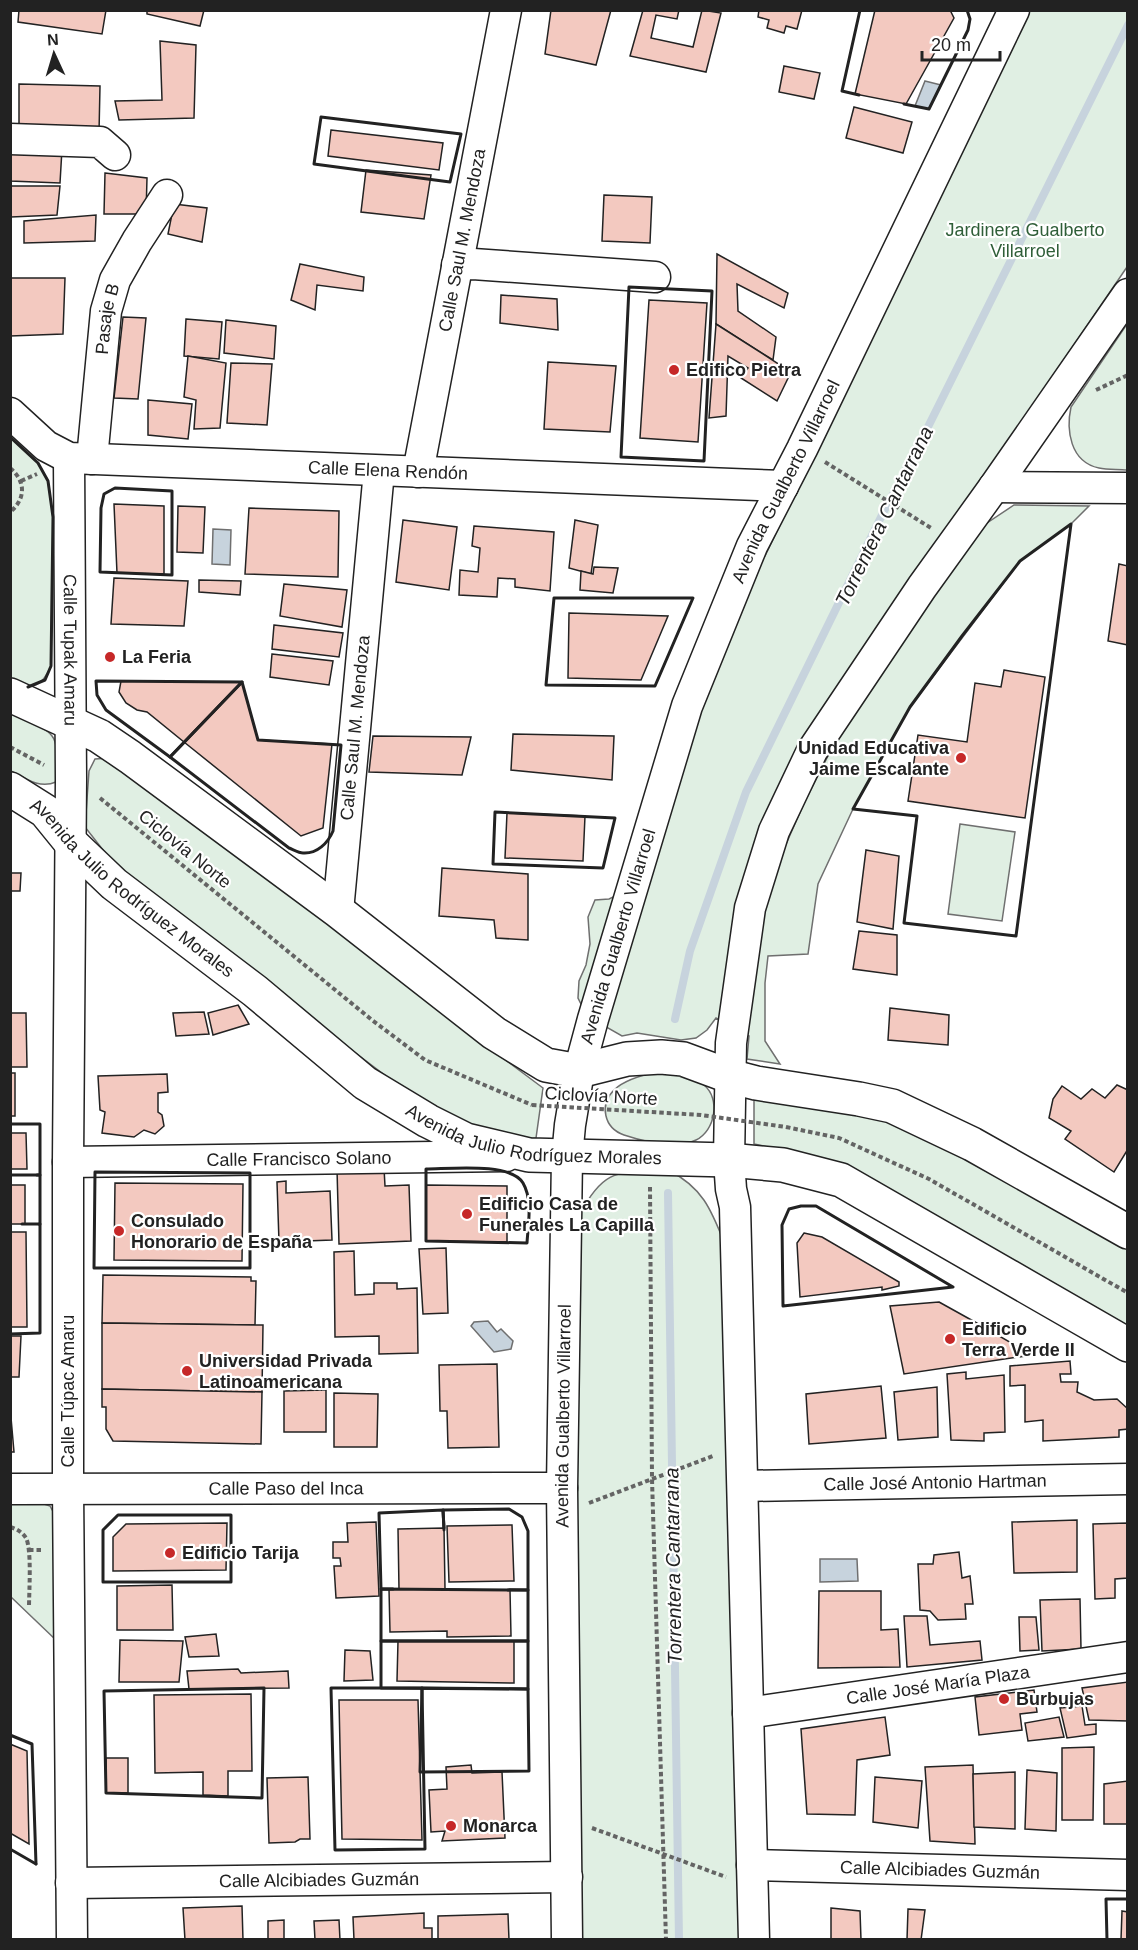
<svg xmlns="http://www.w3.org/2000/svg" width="1138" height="1950" font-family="Helvetica,sans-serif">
  <rect width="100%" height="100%" fill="#fff"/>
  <!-- green -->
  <g fill="#e0efe3" stroke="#6f6f6f" stroke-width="1.5">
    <polygon points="1028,11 1127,11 1127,267 816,724 759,923 783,851 805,801 830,752 891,657 984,525 1014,505 1089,506 1071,524 1020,561 910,707 853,809 818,884 808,954 768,956 765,983 765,1041 780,1064 747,1059 749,1036 716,1018 707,1030 696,1038 681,1040 637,1033 622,1036 587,1016 578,998 579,981 586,965 590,944 588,917 595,900 609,899 637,886 682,769 700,715 695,711 755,560 765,556"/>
    <path d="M1127 324V470C1118 469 1108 470 1099 468 1070 462 1066 430 1071 407Z"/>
    <path d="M10 437 38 463 48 481 53 517 51 666C41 689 33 687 11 685Z"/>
    <path d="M10 713C57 735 59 728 56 782 40 789 26 779 11 771Z"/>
    <polygon points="109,758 315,913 408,987 543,1088 536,1138 509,1140 463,1126 415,1098 271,989 114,864 85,827 89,771 95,759"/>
    <polygon points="960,824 1015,832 1002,921 948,914"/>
    <path d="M661 1071C674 1072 693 1075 704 1085 721 1099 715 1131 696 1140 675 1150 645 1142 624 1135 604 1128 599 1105 614 1090 625 1079 646 1074 661 1071Z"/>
    <polygon points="754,1093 862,1113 898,1125 976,1163 1127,1244 1127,1326 792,1152 754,1144"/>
    <path d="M668 1170C702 1187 711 1209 724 1242L740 1939H581L577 1504 580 1214C605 1166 620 1173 668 1170Z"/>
    <polygon points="10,1503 41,1503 50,1506 56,1517 57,1641 11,1597"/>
  </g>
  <!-- water -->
  <g fill="#c7d3dd" stroke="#6f6f6f" stroke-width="1.5">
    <polygon points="925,81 941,85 929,109 915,106"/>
    <polygon points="213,529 231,530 230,565 212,564"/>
    <polygon points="488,1321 497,1332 501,1329 513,1341 511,1349 494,1352 471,1326 474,1322"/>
    <polygon points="820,1559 857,1559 858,1581 820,1582"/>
  </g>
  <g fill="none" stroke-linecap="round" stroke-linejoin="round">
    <!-- stream -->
    <g stroke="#c7d3dd" stroke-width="8">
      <polyline points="675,1019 690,951 746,792 883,513 918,447 1128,25"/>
      <polyline points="668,1193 679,1940"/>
    </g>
  </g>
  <!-- building -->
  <g fill="#f3c9c0" stroke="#222" stroke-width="1.5">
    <polygon points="19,10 106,10 102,34 18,22"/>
    <polygon points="147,10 204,10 200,26 147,14"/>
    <polygon points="551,10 611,10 596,65 545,54"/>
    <polygon points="643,10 679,10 677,19 656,15 651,38 693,47 702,10 721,13 706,72 630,56"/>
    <polygon points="759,10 802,10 797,29 786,26 784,33 767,28 769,20 758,17"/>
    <polygon points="875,10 950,10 954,18 906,104 855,94"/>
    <polygon points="160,41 196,45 194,118 119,120 115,101 162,100"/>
    <polygon points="784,66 820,73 814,99 779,92"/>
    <polygon points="19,84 100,86 99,133 19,131"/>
    <polygon points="854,107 912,122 903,153 846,138"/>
    <polygon points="331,130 443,143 439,170 328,156"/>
    <polygon points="10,147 62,149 60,183 10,181"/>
    <polygon points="366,170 431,175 424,219 361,212"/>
    <polygon points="105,173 147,178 146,214 104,214"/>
    <polygon points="10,186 60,186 57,215 11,217"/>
    <polygon points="604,195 652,197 650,243 602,241"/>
    <polygon points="174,204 207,208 202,242 168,234"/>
    <polygon points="96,215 95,241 24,243 24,221"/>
    <polygon points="717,254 788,293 784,308 737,284 738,311 776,337 773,360 716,324"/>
    <polygon points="300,264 364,277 363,291 317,285 315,310 291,300"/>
    <polygon points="10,278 65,278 63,334 10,336"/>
    <polygon points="501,295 557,299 558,330 500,323"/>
    <polygon points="649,300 707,303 698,442 640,438"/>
    <polygon points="123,317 146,318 138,399 114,398"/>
    <polygon points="186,319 222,322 219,359 184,356"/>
    <polygon points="226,320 276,326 274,359 224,353"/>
    <polygon points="716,324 791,372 777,401 741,378 748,368 728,356 726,416 709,418"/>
    <polygon points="188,356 226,363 220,428 194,429 196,400 184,397"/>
    <polygon points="548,362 616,366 610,432 544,429"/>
    <polygon points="231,363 272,364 267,425 227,423"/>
    <polygon points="148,400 192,404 188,439 148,435"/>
    <polygon points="114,504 164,506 164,574 117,573"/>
    <polygon points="178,506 205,507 203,553 177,552"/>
    <polygon points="249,508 339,511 338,577 245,574"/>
    <polygon points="403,520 457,527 449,590 396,582"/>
    <polygon points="575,520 598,525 591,574 569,568"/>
    <polygon points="474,526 554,532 550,591 515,587 515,579 498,578 497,597 459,595 460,570 478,572 480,548 472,546"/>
    <polygon points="1119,564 1128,566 1128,645 1108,641"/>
    <polygon points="594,567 618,568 613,593 580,590 581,571 593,574"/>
    <polygon points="114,578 188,581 184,626 111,624"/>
    <polygon points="199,580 241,581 240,595 199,592"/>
    <polygon points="284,584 347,590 342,627 280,616"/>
    <polygon points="569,613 668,616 641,680 568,678"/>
    <polygon points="274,625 343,633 339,657 272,649"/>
    <polygon points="272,654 333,661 329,685 270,677"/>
    <polygon points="1004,670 1045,677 1025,818 908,801 918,735 967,742 975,683 1001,687"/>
    <polygon points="121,681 242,682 184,742 147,712 137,710 126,703 119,692"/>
    <polygon points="242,682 258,740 332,744 323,828 301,836 184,742"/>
    <polygon points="513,734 614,736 612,780 511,770"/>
    <polygon points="373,736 471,737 462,775 369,772"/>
    <polygon points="507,813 585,816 583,861 505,858"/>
    <polygon points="866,850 899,856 893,929 857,922"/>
    <polygon points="442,868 528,874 528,940 496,938 494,920 439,916"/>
    <polygon points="10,873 21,873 20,891 10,891"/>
    <polygon points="859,931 897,935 897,975 853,969"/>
    <polygon points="238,1005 249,1024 213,1035 208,1013"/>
    <polygon points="890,1008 949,1015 948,1045 888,1040"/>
    <polygon points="204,1012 209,1034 176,1036 173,1013"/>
    <polygon points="10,1013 26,1013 27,1067 10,1067"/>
    <rect x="10" y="1073" width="5" height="43"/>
    <polygon points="167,1074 168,1092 158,1093 158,1112 162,1115 164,1126 155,1134 144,1130 134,1137 102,1133 105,1112 100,1110 98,1076"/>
    <polygon points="1117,1085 1128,1090 1128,1149 1114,1172 1065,1139 1071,1131 1049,1118 1053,1099 1062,1086 1081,1099 1092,1089 1105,1098"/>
    <polygon points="10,1133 26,1133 27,1169 10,1169"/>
    <polygon points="384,1168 385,1186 409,1185 411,1241 339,1244 337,1169"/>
    <polygon points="286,1181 286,1193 330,1191 332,1240 279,1242 277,1182"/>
    <polygon points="115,1183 243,1184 242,1261 114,1260"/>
    <rect x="10" y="1185" width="15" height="39"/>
    <polygon points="426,1185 507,1186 507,1242 426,1241"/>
    <polygon points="10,1232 26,1232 27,1327 10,1327"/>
    <polygon points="804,1233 822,1237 899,1282 899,1286 882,1290 882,1287 800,1297 797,1243"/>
    <polygon points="446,1248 448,1313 423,1314 419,1249"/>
    <polygon points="354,1251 355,1295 374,1294 374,1283 397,1283 397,1289 417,1288 418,1353 379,1354 379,1336 335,1337 334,1252"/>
    <polygon points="103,1275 251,1277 251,1281 256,1281 255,1325 102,1323"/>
    <polygon points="939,1302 975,1322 1032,1355 904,1374 890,1306"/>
    <polygon points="102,1323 263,1325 262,1392 102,1389"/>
    <polygon points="10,1336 21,1336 19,1377 10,1377"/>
    <polygon points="1070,1361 1071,1374 1060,1374 1061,1382 1078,1382 1077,1392 1094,1400 1117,1399 1128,1409 1128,1429 1119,1430 1119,1437 1043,1441 1043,1420 1025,1422 1025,1385 1010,1386 1010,1366"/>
    <polygon points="497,1364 499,1447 448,1448 447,1411 440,1411 439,1365"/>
    <polygon points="966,1372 966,1379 1004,1375 1005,1432 984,1433 984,1441 951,1440 947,1374"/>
    <polygon points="881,1386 886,1438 809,1444 806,1394"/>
    <polygon points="937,1387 938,1437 898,1440 894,1392"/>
    <polygon points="102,1389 262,1392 261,1444 113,1441 106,1429 106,1407 102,1407"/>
    <polygon points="326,1390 326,1432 284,1432 284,1391"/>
    <polygon points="334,1393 378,1394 377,1447 334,1447"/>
    <polygon points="10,1406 14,1452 10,1452"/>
    <polygon points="1077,1520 1077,1572 1014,1573 1012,1522"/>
    <polygon points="376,1522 379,1596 336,1598 334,1566 341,1566 340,1558 333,1558 333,1542 348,1542 347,1523"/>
    <polygon points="227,1523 226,1570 113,1571 113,1537 126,1524"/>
    <polygon points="1128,1523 1128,1578 1115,1579 1115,1598 1095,1599 1093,1524"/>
    <polygon points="512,1525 514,1581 449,1582 447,1526"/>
    <polygon points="444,1528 445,1589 399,1589 398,1529"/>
    <polygon points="959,1552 962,1578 970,1576 973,1604 965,1604 966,1619 938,1620 930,1611 920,1610 918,1564 933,1564 934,1555"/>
    <polygon points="172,1585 173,1630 117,1630 117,1586"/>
    <polygon points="389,1589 510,1590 511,1636 447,1637 447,1631 390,1632"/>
    <polygon points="819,1591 881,1591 881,1630 898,1629 900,1667 818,1668"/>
    <polygon points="1080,1599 1081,1649 1042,1651 1040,1600"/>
    <polygon points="904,1616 927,1616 930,1645 980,1641 982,1660 907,1667"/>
    <polygon points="1019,1617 1036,1617 1039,1650 1020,1651"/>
    <polygon points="216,1634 219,1656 189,1657 185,1637"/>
    <polygon points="120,1640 183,1641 179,1682 119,1682"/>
    <polygon points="398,1641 514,1641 514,1683 397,1681"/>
    <polygon points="345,1650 370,1651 373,1680 344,1681"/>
    <polygon points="238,1669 241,1673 288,1671 289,1688 189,1689 187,1671"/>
    <polygon points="1128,1682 1128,1721 1089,1720 1082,1688"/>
    <polygon points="1034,1690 1037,1712 1020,1714 1022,1730 979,1735 975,1697"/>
    <polygon points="251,1694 252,1771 228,1771 228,1796 203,1795 203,1772 155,1773 154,1695"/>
    <polygon points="339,1700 418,1700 422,1840 342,1839"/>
    <polygon points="1082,1706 1085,1725 1096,1724 1096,1734 1067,1738 1060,1708"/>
    <polygon points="885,1717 890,1755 857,1760 855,1815 807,1814 801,1729"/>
    <polygon points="1059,1717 1064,1737 1028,1741 1025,1723"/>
    <polygon points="10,1744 27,1751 29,1844 10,1833"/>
    <polygon points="1094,1747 1093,1820 1062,1820 1062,1748"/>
    <rect x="106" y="1758" width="22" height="35"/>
    <polygon points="471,1765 472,1773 502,1772 505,1838 442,1841 445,1831 431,1832 429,1790 447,1789 446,1767"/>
    <polygon points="973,1765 975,1844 930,1841 925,1767"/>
    <polygon points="1027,1770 1057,1773 1056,1831 1025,1829"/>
    <polygon points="1015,1772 1015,1829 974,1827 973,1774"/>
    <polygon points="308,1777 310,1839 300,1839 295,1842 269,1843 267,1778"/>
    <polygon points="875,1777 922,1781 918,1828 873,1822"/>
    <polygon points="1128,1781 1128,1824 1104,1824 1104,1784"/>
    <polygon points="242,1906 243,1940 185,1940 183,1908"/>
    <polygon points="831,1908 860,1911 861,1940 831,1940"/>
    <polygon points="908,1909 925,1910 921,1940 907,1940"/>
    <polygon points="1122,1911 1128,1912 1128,1940 1121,1940"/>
    <polygon points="424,1913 424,1928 432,1928 432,1940 354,1940 353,1917"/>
    <polygon points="508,1914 509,1940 438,1940 438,1916"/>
    <polygon points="284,1920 284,1940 268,1940 268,1921"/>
    <polygon points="339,1920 340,1940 315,1940 314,1921"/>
  </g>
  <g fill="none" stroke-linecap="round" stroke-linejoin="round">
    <defs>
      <g id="minor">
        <polyline points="10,139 100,142 115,155"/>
        <polyline points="457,265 473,264 655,277"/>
        <path id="s1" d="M10 413 46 446 69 458 783 486"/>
        <path id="s2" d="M69 458 71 780 68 1162V1488L72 1940"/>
        <path id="s3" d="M92 459 106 311 115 280 137 241 167 195"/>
        <path id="s4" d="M418 472 506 10"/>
        <polyline points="994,487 1128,488"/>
        <path id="s5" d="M338 911 379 471"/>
        <path id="s6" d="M68 1162 506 1156"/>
        <path id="s7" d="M743 1486 1128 1479"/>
        <path id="s8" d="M10 1489 562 1488"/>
        <path id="s9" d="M748 1713 1128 1657"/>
        <path id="s10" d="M752 1865 1128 1875"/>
        <path id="s11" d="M71 1883 567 1877"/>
        <path id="s12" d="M567 1940 562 1488 567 1157 570 1125 579 1071 593 1019 687 706 752 546 802 449 1014 10"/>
        <polyline points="754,1940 735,1207 731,1189 729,1160 731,1043 750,908 774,831 812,751 922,587 994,487 1128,294"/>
      </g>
      <g id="major">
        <polyline points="10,695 99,736 130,757 338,911 494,1033 546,1065 579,1071 627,1059 661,1057 683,1059 729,1076 756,1083 859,1099 892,1106 972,1144 1128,1232"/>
        <path id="s13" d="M10 789 45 811 71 843 114 884 255 991 365 1083 428 1121 466 1140 529 1155 729 1160 783 1165 841 1180 1128 1345"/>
      </g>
    </defs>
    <!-- minor casing -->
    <use href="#minor" stroke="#222" stroke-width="33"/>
    <!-- major casing -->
    <use href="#major" stroke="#222" stroke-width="36"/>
    <!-- path -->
    <g stroke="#646464" stroke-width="4" stroke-dasharray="4.5 3" stroke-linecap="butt">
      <polyline points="1096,390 1128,375"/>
      <polyline points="825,462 931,528"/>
      <path d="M10 468C26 481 26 499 10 512"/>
      <polyline points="21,481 37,474"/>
      <polyline points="10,747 44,765"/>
      <polyline points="100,798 372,1020 425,1060 532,1105"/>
      <polyline points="786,1127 839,1138 929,1179 1128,1293"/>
      <polyline points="650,1187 652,1479 666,1940"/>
      <polyline points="589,1503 713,1456"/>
      <path d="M10 1527C17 1529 22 1532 26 1538 32 1550 29 1592 29 1607"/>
      <polyline points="29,1550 43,1550"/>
      <polyline points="592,1828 726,1877"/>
    </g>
    <!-- minor -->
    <use href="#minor" stroke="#fff" stroke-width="30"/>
    <!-- major -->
    <use href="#major" stroke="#fff" stroke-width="33"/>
    <!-- path-bridge -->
    <polyline stroke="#646464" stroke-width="4" stroke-dasharray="4.5 3" stroke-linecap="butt" points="532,1105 701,1115 786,1127"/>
    <!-- wall -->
    <g stroke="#222" stroke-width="3">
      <polyline points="859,95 842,91 860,10"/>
      <polyline points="904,104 929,109 968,30 970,19 967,10"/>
      <polygon points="321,117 461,134 450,182 314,164"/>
      <polygon points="629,287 712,291 704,461 621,457"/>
      <polyline points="10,437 38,463 48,481 53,517 51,666 45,680 28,687"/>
      <polygon points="115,488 172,491 172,575 100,572 101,508 104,494"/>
      <polygon points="1071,524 1016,936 904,923 917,816 853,809 910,707 962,636 1020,561"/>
      <polygon points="554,598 693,598 655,686 546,685"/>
      <polygon points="96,681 242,682 170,757 106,710 97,695"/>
      <path d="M242 682 258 740 341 745 333 831C328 843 317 854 303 853 299 853 292 849 289 848L170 757Z"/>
      <polygon points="495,812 615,818 603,868 493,864"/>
      <polyline points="10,1124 40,1124 40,1175 10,1175"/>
      <path d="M426 1169C449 1169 511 1162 523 1183 533 1200 528 1225 527 1243L426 1241Z"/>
      <polygon points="95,1172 250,1173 250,1268 94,1268"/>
      <polyline points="37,1175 40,1175 40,1224 39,1224"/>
      <polygon points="801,1206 816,1206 953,1287 783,1306 782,1225 789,1209"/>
      <polyline points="10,1334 40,1333 40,1224 22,1224"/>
      <polygon points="118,1515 231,1515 231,1582 103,1582 103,1530"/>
      <polyline points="444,1528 443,1510 509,1509 522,1517 528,1531 528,1590 508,1590"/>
      <polygon points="381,1589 528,1590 528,1641 381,1641"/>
      <polyline points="393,1589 381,1589 379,1513 443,1510 444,1530"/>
      <polygon points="381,1641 528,1641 528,1689 381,1688"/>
      <polygon points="264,1688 262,1798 106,1793 104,1691"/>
      <polygon points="331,1688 422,1688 425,1849 335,1850"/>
      <polygon points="422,1688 528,1689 529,1771 420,1772"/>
      <polyline points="10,1735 32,1744 36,1864"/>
      <polyline points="10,1849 36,1864"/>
      <polyline points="1107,1940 1106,1899 1128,1899"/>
    </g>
  </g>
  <!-- markers -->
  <g fill="#c62828" stroke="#fff" stroke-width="2">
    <circle cx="674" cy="370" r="6"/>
    <circle cx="110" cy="657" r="6"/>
    <circle cx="961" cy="758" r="6"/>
    <circle cx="467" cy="1214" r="6"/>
    <circle cx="119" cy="1231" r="6"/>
    <circle cx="950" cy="1339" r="6"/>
    <circle cx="187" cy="1371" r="6"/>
    <circle cx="170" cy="1553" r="6"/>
    <circle cx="1004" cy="1699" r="6"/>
    <circle cx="451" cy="1826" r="6"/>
  </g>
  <g text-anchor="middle" stroke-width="4.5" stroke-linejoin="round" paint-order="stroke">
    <!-- park labels -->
    <g font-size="18" fill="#2f5e38" stroke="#fff">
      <text x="1025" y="236">Jardinera Gualberto<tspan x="1025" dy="21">Villarroel</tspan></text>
    </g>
    <!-- street labels -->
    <g font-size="18" fill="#222" stroke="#fff">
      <text dy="6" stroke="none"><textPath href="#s4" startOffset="236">Calle Saul M. Mendoza</textPath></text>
      <text dy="6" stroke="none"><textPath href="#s3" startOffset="141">Pasaje B</textPath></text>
      <text dy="6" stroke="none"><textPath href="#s1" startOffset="394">Calle Elena Rendón</textPath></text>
      <text dy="6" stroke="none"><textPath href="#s12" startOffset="1496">Avenida Gualberto Villarroel</textPath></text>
      <text dy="6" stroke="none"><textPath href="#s2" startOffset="192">Calle Tupak Amaru</textPath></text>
      <text dy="6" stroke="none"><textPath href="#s5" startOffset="184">Calle Saul M. Mendoza</textPath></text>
      <text transform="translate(185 849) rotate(39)" y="6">Ciclovía Norte</text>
      <text dy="6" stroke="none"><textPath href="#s13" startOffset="158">Avenida Julio Rodríguez Morales</textPath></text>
      <text dy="6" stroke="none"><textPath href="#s12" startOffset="1010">Avenida Gualberto Villarroel</textPath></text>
      <text transform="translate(601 1096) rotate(3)" y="6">Ciclovía Norte</text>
      <text dy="6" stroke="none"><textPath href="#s13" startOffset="644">Avenida Julio Rodríguez Morales</textPath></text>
      <text dy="6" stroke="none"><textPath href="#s6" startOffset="231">Calle Francisco Solano</textPath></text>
      <text transform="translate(68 1391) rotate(-90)" y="6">Calle Túpac Amaru</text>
      <text dy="6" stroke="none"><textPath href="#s12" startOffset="524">Avenida Gualberto Villarroel</textPath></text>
      <text dy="6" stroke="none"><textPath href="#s7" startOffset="192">Calle José Antonio Hartman</textPath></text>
      <text dy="6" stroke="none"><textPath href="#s8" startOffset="276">Calle Paso del Inca</textPath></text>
      <text dy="6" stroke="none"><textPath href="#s9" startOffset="192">Calle José María Plaza</textPath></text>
      <text dy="6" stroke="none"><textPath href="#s10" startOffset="188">Calle Alcibiades Guzmán</textPath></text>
      <text dy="6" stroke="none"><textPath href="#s11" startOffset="248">Calle Alcibiades Guzmán</textPath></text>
    </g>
    <!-- poi labels -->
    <g font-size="18" font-weight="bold" fill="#222" stroke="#fff" text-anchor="start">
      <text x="686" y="376">Edifico Pietra</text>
      <text x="122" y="663">La Feria</text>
      <text x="949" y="754" text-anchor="end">Unidad Educativa<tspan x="949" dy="21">Jaime Escalante</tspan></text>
      <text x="479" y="1210">Edificio Casa de<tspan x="479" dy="21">Funerales La Capilla</tspan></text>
      <text x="131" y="1227">Consulado<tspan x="131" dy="21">Honorario de España</tspan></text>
      <text x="962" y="1335">Edificio<tspan x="962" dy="21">Terra Verde II</tspan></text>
      <text x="199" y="1367">Universidad Privada<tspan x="199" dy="21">Latinoamericana</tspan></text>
      <text x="182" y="1559">Edificio Tarija</text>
      <text x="1016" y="1705">Burbujas</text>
      <text x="463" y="1832">Monarca</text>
    </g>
    <!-- water labels -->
    <g font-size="20" font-style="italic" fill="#222" stroke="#fff">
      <text transform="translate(884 516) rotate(-64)" y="7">Torrentera Cantarrana</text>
      <text transform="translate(673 1566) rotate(-91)" y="7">Torrentera Cantarrana</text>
    </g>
  </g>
  <!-- border -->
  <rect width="1138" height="1950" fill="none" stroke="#222222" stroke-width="24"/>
  <!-- north arrow -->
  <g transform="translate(54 54) rotate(356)" stroke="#ffffff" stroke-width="4.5" paint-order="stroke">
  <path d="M0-4.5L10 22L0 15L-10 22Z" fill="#222222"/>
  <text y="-9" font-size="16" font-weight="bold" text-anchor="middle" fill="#222222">N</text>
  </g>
  <!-- scale -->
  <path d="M922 51v9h78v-9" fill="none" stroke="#222222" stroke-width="3"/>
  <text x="931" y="51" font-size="18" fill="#222222" stroke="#ffffff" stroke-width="4.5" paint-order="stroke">20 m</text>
</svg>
